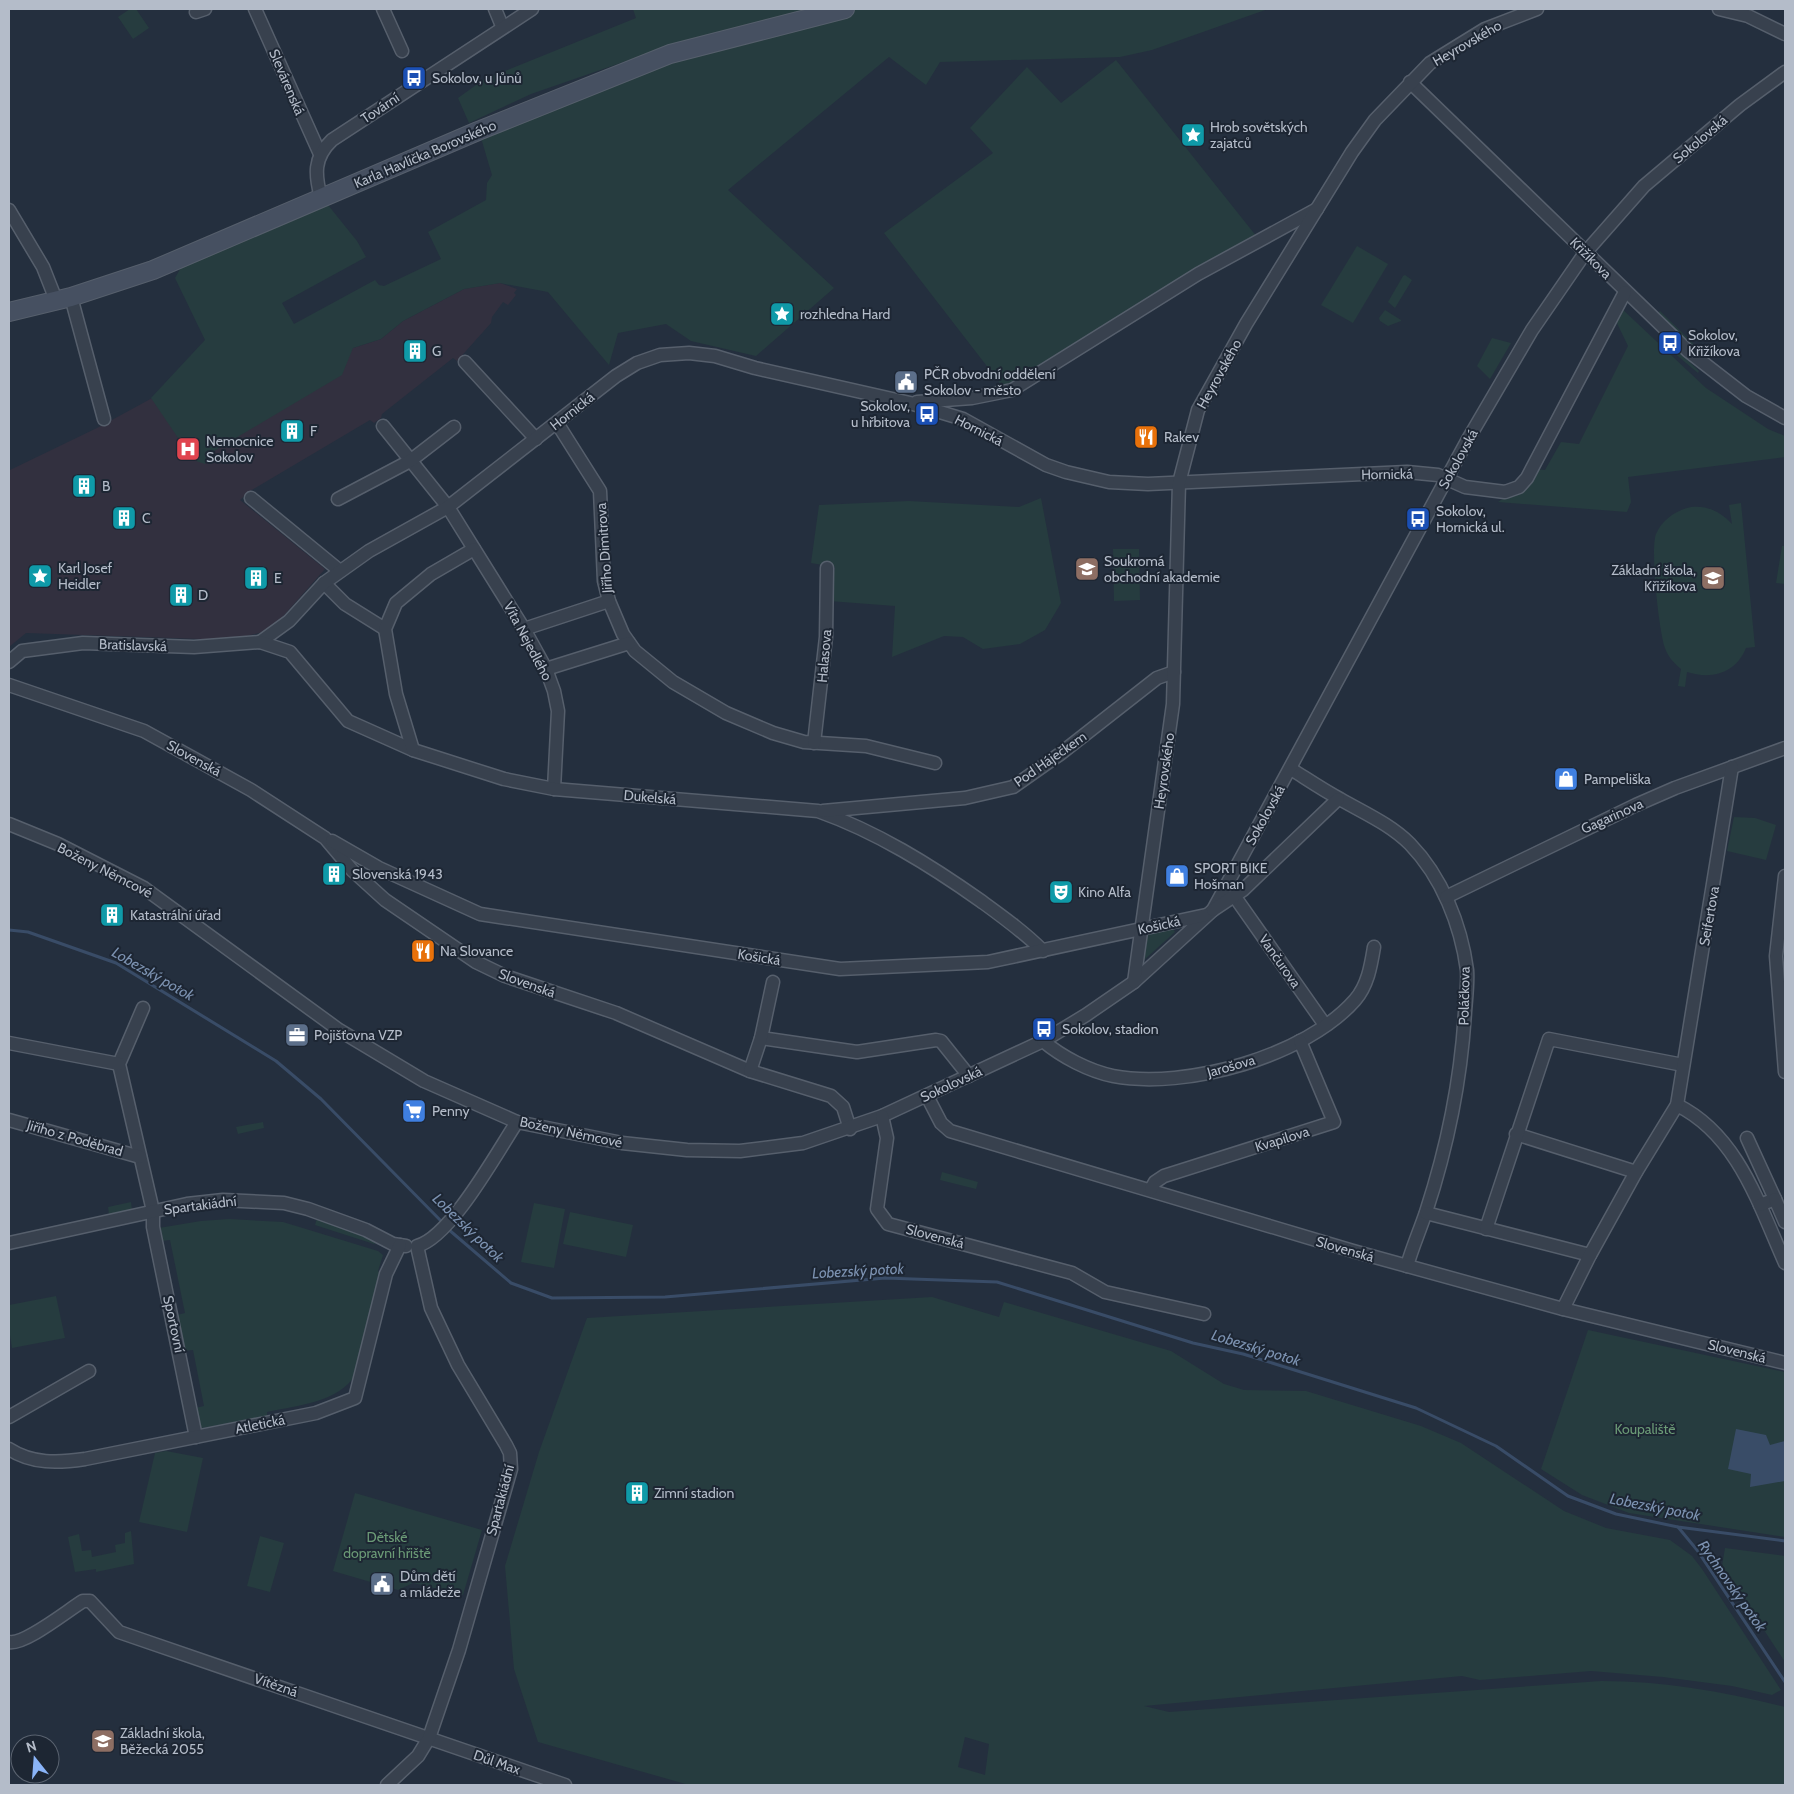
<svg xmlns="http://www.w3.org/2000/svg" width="1794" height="1794" font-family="Cabin,sans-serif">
  <rect width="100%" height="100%" fill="#242f3e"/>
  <!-- medical -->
  <polygon fill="#32303f" points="500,283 517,289 514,293 516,295 508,305 503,302 492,317 491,323 457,361 453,358 382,414 381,418 374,423 370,420 250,491 240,500 325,569 271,630 230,640 26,633 9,647 10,470 99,427 200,372 353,348 381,339 403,321 464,289"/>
  <!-- green -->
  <g fill="#263c3f" fill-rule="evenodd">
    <polygon points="130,9 136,9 149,28 133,39 118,17"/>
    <polygon points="633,9 1268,9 1152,50 1120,57 940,62 926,85 889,57 728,190 834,288 756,356 691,341 666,324 618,333 609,365 548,292 500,283 464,289 403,321 381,339 353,348 342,375 214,451 205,464 193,460 151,398 205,340 175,278 183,264 328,205 357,241 366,257 282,303 294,324 375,280 379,285 384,286 441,259 428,232 486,200 487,183 492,175 481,138 661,49 531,94 469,123 458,98 483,80 636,18"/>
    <polygon points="1116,60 1257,237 1198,268 1003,387 884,233 993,153 970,128 1027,67 1061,103"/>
    <polygon points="1357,246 1388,264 1353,323 1321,305"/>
    <polygon points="1405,275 1412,280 1395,308 1388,302 1403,276"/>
    <polygon points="1620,307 1706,388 1768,429 1785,436 1785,457 1628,477 1631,502 1627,512 1498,502 1513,492 1534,469 1545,470 1561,442 1579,444 1628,346 1614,317"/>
    <polygon points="1385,310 1401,320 1401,321 1388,326 1380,321 1379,318"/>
    <polygon points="1660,311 1709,359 1708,362 1657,314"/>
    <polygon points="1492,338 1511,343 1490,379 1477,366"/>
    <polygon points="1671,344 1699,371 1698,373 1667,347"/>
    <polygon points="1041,498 1061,603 1045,630 1020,644 983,649 963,637 944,636 892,657 895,606 829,601 835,567 811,563 819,505 909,501 1019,507"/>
    <path d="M1741 503 1755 647 1746 648C1736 673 1712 680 1687 672L1685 687 1678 686 1681 669C1674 663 1668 657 1665 648 1659 632 1650 549 1656 534 1662 520 1676 510 1691 507 1707 505 1721 512 1732 524L1729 505Z"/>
    <polygon points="1782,546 1785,546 1785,584 1776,583"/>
    <polygon points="1113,549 1139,549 1140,600 1114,601"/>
    <polygon points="1734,817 1755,818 1776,825 1766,860 1727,851"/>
    <polygon points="1173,929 1175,932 1144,960 1147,934"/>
    <polygon points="263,1122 264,1128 238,1134 236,1127"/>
    <polygon points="942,1172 978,1182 976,1189 940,1180"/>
    <polygon points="131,1202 132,1210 109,1215 108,1207"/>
    <polygon points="534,1203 565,1209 554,1268 521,1262"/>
    <polygon points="570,1212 633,1225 626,1257 563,1244"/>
    <polygon points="317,1218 341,1225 378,1242 374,1244 315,1225"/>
    <path d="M229 1219 283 1222 378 1251 383 1255 378 1271 381 1274 356 1374C338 1403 298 1405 267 1412V1416L203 1428 200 1427 195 1408 204 1406 193 1350 184 1351 177 1315 185 1313 170 1240 161 1241 159 1228 201 1221Z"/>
    <polygon points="56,1296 65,1338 12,1348 9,1329 9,1305"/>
    <path d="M932 1297 999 1317 1004 1302 1171 1351 1224 1384 1244 1390 1306 1391 1421 1426 1461 1443 1564 1511 1606 1528 1670 1540 1692 1556 1702 1569 1781 1690 1772 1695 1732 1686 1663 1677 1591 1671 1480 1680 1462 1676 1144 1706 1169 1712 1601 1681C1665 1681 1724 1692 1785 1707V1785H689L538 1742 514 1669 505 1566 539 1452 587 1318ZM965 1737 989 1744 985 1775 958 1767Z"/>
    <polygon points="1588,1330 1785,1372 1785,1537 1629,1513 1582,1495 1541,1469"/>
    <polygon points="166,1451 203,1458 187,1532 139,1522 155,1453"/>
    <polygon points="355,1493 482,1530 463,1595 413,1583 398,1590 333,1571"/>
    <polygon points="131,1531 134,1564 96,1572 96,1569 75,1572 68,1537 79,1534 82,1551 91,1550 92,1557 116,1552 115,1545 125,1543 125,1533"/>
    <polygon points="260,1536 284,1543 270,1592 247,1586"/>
    <polygon points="1725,1548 1785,1556 1785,1662 1722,1566"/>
  </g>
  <!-- water -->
  <polygon fill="#394c67" points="1736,1429 1766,1435 1770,1445 1785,1441 1785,1481 1750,1487 1751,1474 1728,1469"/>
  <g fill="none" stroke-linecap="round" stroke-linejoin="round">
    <!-- stream -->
    <g stroke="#394c67" stroke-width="3">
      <polyline points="9,930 28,932 116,963 276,1061 321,1099 444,1224"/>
      <polyline points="448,1229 511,1283 552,1298 665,1297 885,1278 997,1282 1193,1343 1243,1354 1416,1408 1496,1446 1568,1496 1616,1514 1678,1527 1785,1541"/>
      <polyline points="1678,1527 1697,1550 1785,1682"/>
    </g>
    <defs>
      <g id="street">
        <polyline points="255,9 320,154"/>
        <polyline points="383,9 402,51"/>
        <polyline points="495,9 502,26"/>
        <polyline points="1719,9 1748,16 1785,34"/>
        <polyline points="196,12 205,9"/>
        <polyline points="1410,82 1688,351 1746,396 1785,418"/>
        <path d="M321 198C315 175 313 158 332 140L532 9"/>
        <polyline points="9,210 43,267 56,300"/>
        <polyline points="71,297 104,419"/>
        <polyline points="465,362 536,439"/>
        <polyline points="917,402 972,398 1012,390 1198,274 1317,209"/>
        <polyline points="557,423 600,491 604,581 609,601 623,634 635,651 673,682 726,713 773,733 804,742 866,746 935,763"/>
        <polyline points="383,426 448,507 524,629 546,669 554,691 558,711 554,789"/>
        <polyline points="251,498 340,571"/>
        <polyline points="338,499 410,461 454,427"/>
        <polyline points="324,583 345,604 385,629"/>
        <polyline points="524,629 609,601"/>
        <polyline points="260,642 289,621 324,583 369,551 448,507 616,376 637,363 660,355 689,353 715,356 755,368 910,403 963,419 1046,465 1066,472 1109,482 1148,484 1407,472 1438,475 1465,487 1505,492 1519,487 1527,478 1625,292"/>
        <path d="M9 662 22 651 83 643 194 647 260 642 290 652 348 721 413 750 504 779 554 789 818 811C877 832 930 865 981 901 1003 917 1024 932 1043 951"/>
        <polyline points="546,669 629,643"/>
        <polyline points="9,685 144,731 251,790 325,838 352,870 385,900 476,962 505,976 616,1013 750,1071 831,1096 843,1107 850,1129"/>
        <polyline points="814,743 826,637 827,568"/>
        <polyline points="413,750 396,694 385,629 396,603 431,574 474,549"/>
        <path d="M1291 769C1307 779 1323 790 1340 799 1364 813 1390 824 1410 844 1442 877 1461 925 1467 970 1468 983 1466 998 1465 1012 1461 1080 1447 1148 1426 1212 1420 1230 1412 1248 1407 1266"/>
        <polyline points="823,811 965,798 1013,787 1060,754 1157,678 1174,672"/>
        <polyline points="9,824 58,844 144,888 339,1030 424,1081 517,1122 622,1143 687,1150 740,1151 803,1143 882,1116 1043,1041 1086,1015 1134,982 1213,910 1467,441 1532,330 1585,253 1644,186 1740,105 1785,72"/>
        <polyline points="332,841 379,868 480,914 840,969 988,962 1206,915"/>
        <polyline points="1785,876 1776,956 1785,1072"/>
        <polyline points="1235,897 1325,1025"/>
        <polyline points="1446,897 1636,805 1675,788 1785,748"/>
        <polyline points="1213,910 1243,890 1338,799"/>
        <polyline points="1134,982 1173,704 1179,483 1198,410 1246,324 1352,152 1375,120 1430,63 1485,29 1537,9"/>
        <polyline points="143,1008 119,1064 153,1211 153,1227 196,1437"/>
        <polyline points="761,1038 857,1052 936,1040 941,1041 969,1076"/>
        <path d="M1043 1041C1062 1057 1089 1071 1113 1076 1186 1090 1306 1056 1355 1000 1368 985 1371 965 1374 947"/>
        <polyline points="9,1043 119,1064"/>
        <polyline points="750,1071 761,1038 773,982"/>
        <polyline points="927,1096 941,1123 950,1131 1353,1251 1563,1309 1785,1363"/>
        <path d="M1677 1105C1738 1135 1759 1205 1785 1263"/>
        <polyline points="882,1116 887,1138 877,1209 888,1224 1072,1273 1105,1292 1204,1314"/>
        <polyline points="9,1120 140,1157"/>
        <polyline points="1516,1134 1636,1172"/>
        <polyline points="1747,1138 1775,1199 1760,1205"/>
        <polyline points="1151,1189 1155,1182 1164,1176 1334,1122 1300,1041"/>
        <polyline points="1775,1199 1785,1222"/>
        <polyline points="1426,1213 1590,1255"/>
        <polyline points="1486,1229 1549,1039 1683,1065"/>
        <polyline points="9,1243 187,1204 223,1200 284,1203 308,1209 366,1230 393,1244 406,1246"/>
        <polyline points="1563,1309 1590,1255 1636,1172 1677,1105 1732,767"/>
        <polyline points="9,1417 89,1371"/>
        <path d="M9 1449C32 1464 58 1463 85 1459L316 1413 355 1398 386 1274 400 1245"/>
        <path d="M9 1642C25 1645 68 1610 83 1601H90L119 1632 565 1785"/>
        <path d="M387 1785 418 1756 429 1738 459 1650 511 1469 510 1453 506 1445 458 1365 431 1308 417 1246C451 1237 497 1152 517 1122"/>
      </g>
      <polyline id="secondary" points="9,312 71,297 153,270 478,131 670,54 845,9"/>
    </defs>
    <!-- street casing -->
    <use href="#street" stroke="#565f6c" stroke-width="15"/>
    <!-- secondary casing -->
    <use href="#secondary" stroke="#565f6c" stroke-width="20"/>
    <!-- street -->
    <use href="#street" stroke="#38414e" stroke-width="12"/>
    <!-- secondary -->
    <use href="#secondary" stroke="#465061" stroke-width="18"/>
  </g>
  <!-- icons -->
  <defs>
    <symbol id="bus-square" viewBox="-11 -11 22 22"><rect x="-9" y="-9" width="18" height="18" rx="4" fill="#1a4fb4" stroke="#1d2633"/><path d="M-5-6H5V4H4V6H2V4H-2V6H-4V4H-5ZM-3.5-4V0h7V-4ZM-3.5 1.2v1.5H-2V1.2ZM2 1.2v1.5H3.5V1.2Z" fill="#fff"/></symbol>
    <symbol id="sight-square" viewBox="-11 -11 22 22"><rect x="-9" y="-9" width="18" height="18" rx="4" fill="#0f9aa8" stroke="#1d2633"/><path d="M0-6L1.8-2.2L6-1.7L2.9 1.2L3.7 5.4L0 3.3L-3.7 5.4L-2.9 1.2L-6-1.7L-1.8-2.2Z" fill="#fff"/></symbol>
    <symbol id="building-square" viewBox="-11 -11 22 22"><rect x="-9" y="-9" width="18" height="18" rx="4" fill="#0f9aa8" stroke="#1d2633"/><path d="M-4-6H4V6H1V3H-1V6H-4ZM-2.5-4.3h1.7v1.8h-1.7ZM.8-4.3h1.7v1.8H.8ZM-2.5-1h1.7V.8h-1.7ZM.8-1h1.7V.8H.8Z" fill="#fff"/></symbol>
    <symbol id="civic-square" viewBox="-11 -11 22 22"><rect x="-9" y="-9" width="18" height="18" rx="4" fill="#5c6f8a" stroke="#1d2633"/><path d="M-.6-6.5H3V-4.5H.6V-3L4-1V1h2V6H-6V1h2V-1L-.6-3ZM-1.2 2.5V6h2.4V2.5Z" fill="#fff"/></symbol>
    <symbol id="restaurant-square" viewBox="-11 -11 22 22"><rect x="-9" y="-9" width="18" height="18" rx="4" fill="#e8710a" stroke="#1d2633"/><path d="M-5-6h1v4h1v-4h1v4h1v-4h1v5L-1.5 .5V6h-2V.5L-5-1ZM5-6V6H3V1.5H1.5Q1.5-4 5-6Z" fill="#fff"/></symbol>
    <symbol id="hospital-square" viewBox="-11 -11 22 22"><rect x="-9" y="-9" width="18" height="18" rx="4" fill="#e0444e" stroke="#1d2633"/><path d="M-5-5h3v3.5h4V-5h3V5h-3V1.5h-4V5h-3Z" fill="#fff"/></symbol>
    <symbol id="school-square" viewBox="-11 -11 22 22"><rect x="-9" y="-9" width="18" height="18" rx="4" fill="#8d6e63" stroke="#1d2633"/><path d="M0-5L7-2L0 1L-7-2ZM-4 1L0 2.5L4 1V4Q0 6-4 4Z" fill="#fff"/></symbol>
    <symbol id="shop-square" viewBox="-11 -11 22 22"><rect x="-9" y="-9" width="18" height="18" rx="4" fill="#3f7fe0" stroke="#1d2633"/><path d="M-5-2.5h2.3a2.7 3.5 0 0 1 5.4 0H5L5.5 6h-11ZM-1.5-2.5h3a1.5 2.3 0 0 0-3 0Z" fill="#fff"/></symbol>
    <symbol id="theatre-square" viewBox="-11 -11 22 22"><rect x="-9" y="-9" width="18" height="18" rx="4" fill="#0f9aa8" stroke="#1d2633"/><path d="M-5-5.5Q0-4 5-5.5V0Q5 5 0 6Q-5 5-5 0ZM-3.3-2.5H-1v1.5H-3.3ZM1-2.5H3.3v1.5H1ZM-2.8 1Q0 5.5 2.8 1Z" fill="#fff"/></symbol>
    <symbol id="office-square" viewBox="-11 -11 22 22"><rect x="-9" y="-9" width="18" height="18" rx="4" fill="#5c6f8a" stroke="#1d2633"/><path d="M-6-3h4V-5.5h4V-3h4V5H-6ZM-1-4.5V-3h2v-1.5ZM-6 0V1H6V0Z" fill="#fff"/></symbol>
    <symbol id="supermarket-square" viewBox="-11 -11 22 22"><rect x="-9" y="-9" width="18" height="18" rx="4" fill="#3f7fe0" stroke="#1d2633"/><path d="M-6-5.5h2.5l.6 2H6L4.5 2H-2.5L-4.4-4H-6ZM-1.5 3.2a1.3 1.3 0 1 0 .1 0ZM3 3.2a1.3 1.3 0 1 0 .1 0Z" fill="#fff"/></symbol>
  </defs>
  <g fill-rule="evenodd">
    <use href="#bus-square" x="400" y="64" width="28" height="28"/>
    <use href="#sight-square" x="1179" y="121" width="28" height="28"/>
    <use href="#sight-square" x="768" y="300" width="28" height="28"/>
    <use href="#bus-square" x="1656" y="329" width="28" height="28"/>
    <use href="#building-square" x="401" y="337" width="28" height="28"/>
    <use href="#civic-square" x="892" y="368" width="28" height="28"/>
    <use href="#bus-square" x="913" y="400" width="28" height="28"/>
    <use href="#building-square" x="278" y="417" width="28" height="28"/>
    <use href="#restaurant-square" x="1132" y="423" width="28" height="28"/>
    <use href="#hospital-square" x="174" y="435" width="28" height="28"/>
    <use href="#building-square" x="70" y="472" width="28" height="28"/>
    <use href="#building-square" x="110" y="504" width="28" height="28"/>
    <use href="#bus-square" x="1404" y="505" width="28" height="28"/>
    <use href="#school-square" x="1073" y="555" width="28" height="28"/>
    <use href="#sight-square" x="26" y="562" width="28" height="28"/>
    <use href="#building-square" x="242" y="564" width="28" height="28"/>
    <use href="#school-square" x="1699" y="564" width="28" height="28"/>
    <use href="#building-square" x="167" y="581" width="28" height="28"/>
    <use href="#shop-square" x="1552" y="765" width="28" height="28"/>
    <use href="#building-square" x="320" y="860" width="28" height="28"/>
    <use href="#shop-square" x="1163" y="862" width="28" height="28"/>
    <use href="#theatre-square" x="1047" y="878" width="28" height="28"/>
    <use href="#building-square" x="98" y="901" width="28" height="28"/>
    <use href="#restaurant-square" x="409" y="937" width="28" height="28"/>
    <use href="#bus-square" x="1030" y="1015" width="28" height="28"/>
    <use href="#office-square" x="283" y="1021" width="28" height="28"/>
    <use href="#supermarket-square" x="400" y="1097" width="28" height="28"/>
    <use href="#building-square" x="623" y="1479" width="28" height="28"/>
    <use href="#civic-square" x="368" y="1570" width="28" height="28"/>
    <use href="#school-square" x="89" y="1727" width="28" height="28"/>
  </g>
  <g text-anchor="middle" stroke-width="4" stroke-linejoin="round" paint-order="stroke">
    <!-- street labels -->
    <g font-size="14" fill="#b4bcc9" stroke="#1d2633">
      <text transform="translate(1467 43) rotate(-30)" y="5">Heyrovského</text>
      <text transform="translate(287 82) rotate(67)" y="5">Slevárenská</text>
      <text transform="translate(380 108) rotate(-34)" y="5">Tovární</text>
      <text transform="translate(1700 139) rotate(-40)" y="5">Sokolovská</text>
      <text transform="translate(425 154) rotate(-23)" y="5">Karla Havlíčka Borovského</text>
      <text transform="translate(1591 258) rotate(45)" y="5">Křižíkova</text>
      <text transform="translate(1219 374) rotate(-61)" y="5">Heyrovského</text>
      <text transform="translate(572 411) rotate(-38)" y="5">Hornická</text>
      <text transform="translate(979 430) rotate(27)" y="5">Hornická</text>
      <text transform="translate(1458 459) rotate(-61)" y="5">Sokolovská</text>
      <text transform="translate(1387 474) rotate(-1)" y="5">Hornická</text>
      <text transform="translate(604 548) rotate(-94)" y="5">Jiřího Dimitrova</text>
      <text transform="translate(528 641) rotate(62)" y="5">Víta Nejedlého</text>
      <text transform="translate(133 645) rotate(2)" y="5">Bratislavská</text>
      <text transform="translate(824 656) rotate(-85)" y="5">Halasova</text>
      <text transform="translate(194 758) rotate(29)" y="5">Slovenská</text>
      <text transform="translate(1050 759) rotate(-35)" y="5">Pod Háječkem</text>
      <text transform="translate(1164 771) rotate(-82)" y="5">Heyrovského</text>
      <text transform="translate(650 797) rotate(5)" y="5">Dukelská</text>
      <text transform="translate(1265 815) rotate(-61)" y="5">Sokolovská</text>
      <text transform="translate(1612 816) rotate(-24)" y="5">Gagarinova</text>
      <text transform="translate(105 870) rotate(27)" y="5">Boženy Němcové</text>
      <text transform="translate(1709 916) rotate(-80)" y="5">Seifertova</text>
      <text transform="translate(1159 925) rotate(-12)" y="5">Košická</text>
      <text transform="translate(759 957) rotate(9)" y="5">Košická</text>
      <text transform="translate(1280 961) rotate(55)" y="5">Vančurova</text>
      <text transform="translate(527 983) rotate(20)" y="5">Slovenská</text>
      <text transform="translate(1464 996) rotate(-89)" y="5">Poláčkova</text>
      <text transform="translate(1231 1066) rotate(-16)" y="5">Jarošova</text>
      <text transform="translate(951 1084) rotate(-25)" y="5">Sokolovská</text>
      <text transform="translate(571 1132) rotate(12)" y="5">Boženy Němcové</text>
      <text transform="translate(75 1138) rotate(16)" y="5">Jiřího z Poděbrad</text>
      <text transform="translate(1282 1139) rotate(-17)" y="5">Kvapilova</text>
      <text transform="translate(200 1205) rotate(-7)" y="5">Spartakiádní</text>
      <text transform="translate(935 1236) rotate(15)" y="5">Slovenská</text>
      <text transform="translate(1345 1249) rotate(16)" y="5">Slovenská</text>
      <text transform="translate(174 1324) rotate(78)" y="5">Sportovní</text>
      <text transform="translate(1737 1351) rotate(14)" y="5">Slovenská</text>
      <text transform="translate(260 1424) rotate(-11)" y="5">Atletická</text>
      <text transform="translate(500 1500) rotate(-75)" y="5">Spartakiádní</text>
      <text transform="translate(276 1685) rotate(19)" y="5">Vítězná</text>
      <text transform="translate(497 1762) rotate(19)" y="5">Důl Max</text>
    </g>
    <!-- poi labels -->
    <g font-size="14" fill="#b4bcc9" stroke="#1d2633" text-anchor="start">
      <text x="432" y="83">Sokolov, u Jůnů</text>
      <text x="1210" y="132">Hrob sovětských<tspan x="1210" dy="16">zajatců</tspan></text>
      <text x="800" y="319">rozhledna Hard</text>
      <text x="1688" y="340">Sokolov,<tspan x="1688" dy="16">Křižíkova</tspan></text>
      <text x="432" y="356">G</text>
      <text x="924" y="379">PČR obvodní oddělení<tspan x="924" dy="16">Sokolov - město</tspan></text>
      <text x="910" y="411" text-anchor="end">Sokolov,<tspan x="910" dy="16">u hřbitova</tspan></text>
      <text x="310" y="436">F</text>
      <text x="1164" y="442">Rakev</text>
      <text x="206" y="446">Nemocnice<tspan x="206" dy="16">Sokolov</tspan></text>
      <text x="102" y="491">B</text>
      <text x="1436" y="516">Sokolov,<tspan x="1436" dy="16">Hornická ul.</tspan></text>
      <text x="142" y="523">C</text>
      <text x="1104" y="566">Soukromá<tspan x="1104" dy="16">obchodní akademie</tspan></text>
      <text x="58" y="573">Karl Josef<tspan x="58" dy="16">Heidler</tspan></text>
      <text x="1696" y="575" text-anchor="end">Základní škola,<tspan x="1696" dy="16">Křižíkova</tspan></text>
      <text x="274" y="583">E</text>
      <text x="198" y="600">D</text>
      <text x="1584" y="784">Pampeliška</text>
      <text x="1194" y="873">SPORT BIKE<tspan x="1194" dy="16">Hošman</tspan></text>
      <text x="352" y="879">Slovenská 1943</text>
      <text x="1078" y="897">Kino Alfa</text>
      <text x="130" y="920">Katastrální úřad</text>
      <text x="440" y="956">Na Slovance</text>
      <text x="1062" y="1034">Sokolov, stadion</text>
      <text x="314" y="1040">Pojišťovna VZP</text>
      <text x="432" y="1116">Penny</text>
      <text x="654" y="1498">Zimní stadion</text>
      <text x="400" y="1581">Dům dětí<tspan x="400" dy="16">a mládeže</tspan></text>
      <text x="120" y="1738">Základní škola,<tspan x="120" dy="16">Běžecká 2055</tspan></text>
    </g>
    <!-- park labels -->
    <g font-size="14" fill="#6b9a76" stroke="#1d2633">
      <text x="1645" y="1434">Koupaliště</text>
      <text x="387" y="1542">Dětské<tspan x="387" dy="16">dopravní hřiště</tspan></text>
    </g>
    <!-- water labels -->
    <g font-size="15" font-style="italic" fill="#7c92b1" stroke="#1d2633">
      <text transform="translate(153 974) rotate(30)" y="5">Lobezský potok</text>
      <text transform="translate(468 1228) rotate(44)" y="5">Lobezský potok</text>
      <text transform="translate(858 1271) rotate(-3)" y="5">Lobezský potok</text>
      <text transform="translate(1256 1348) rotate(17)" y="5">Lobezský potok</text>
      <text transform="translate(1655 1507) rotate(11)" y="5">Lobezský potok</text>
      <text transform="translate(1732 1586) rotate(55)" y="5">Rychnovský potok</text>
    </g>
  </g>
  <!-- border -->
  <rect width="1794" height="1794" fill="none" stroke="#b4bcc9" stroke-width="20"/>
  <!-- north arrow -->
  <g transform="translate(35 1759) rotate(343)"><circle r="24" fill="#1d2633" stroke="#59626f"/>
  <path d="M0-4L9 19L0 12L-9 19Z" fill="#8ab4f8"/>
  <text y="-8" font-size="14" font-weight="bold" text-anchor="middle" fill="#b4bcc9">N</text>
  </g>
</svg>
